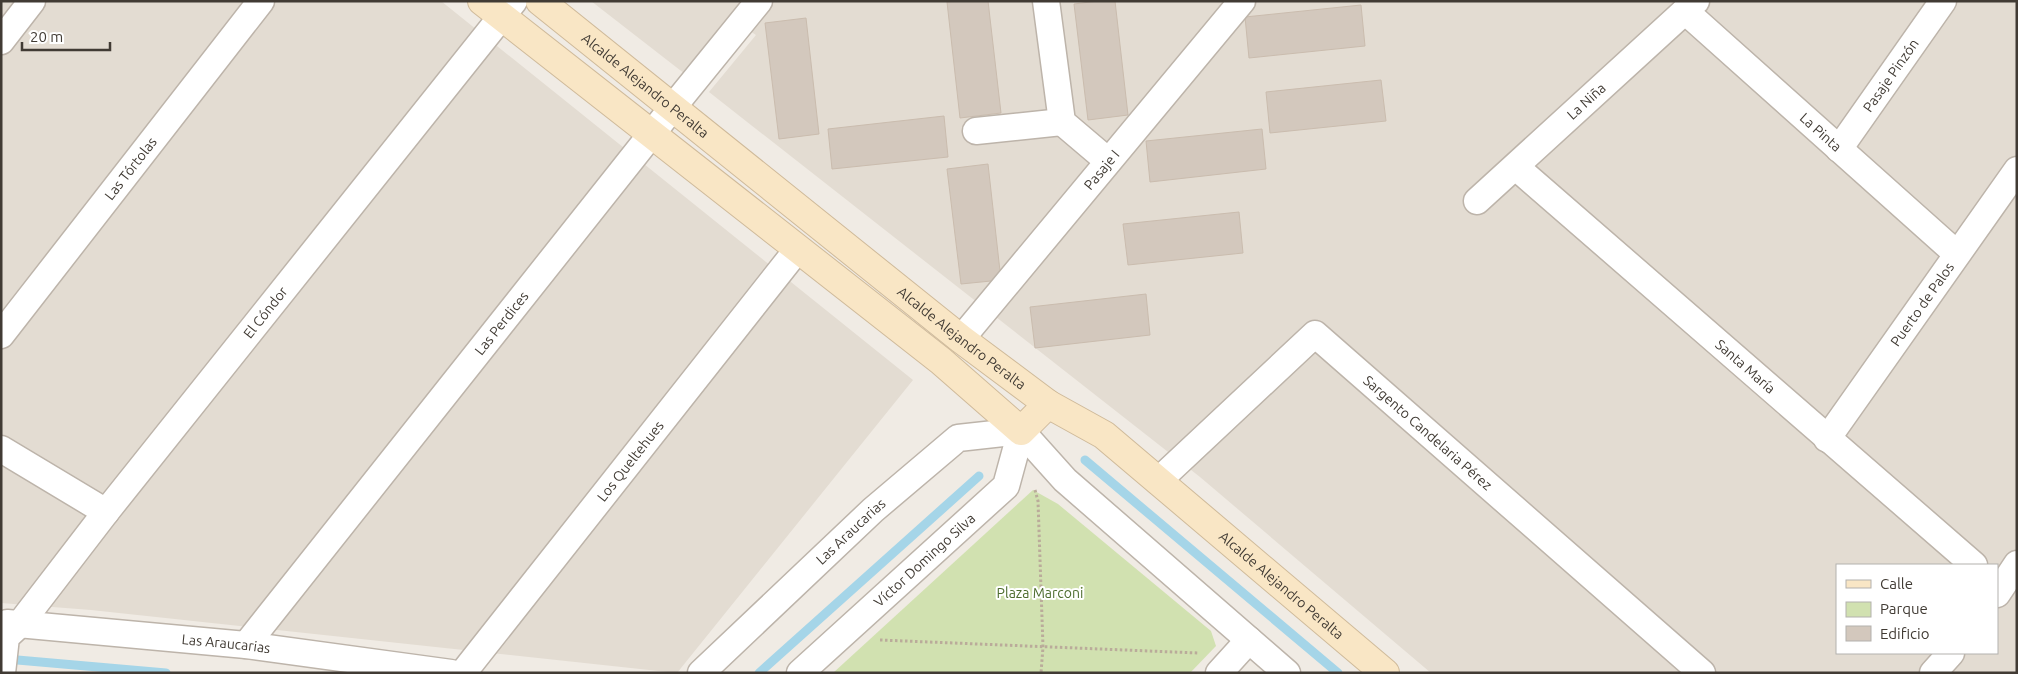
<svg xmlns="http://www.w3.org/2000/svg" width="2018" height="674" font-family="Ubuntu,sans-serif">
  <rect width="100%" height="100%" fill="#f0ebe4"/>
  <!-- residential -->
  <g fill="#e3dcd2" fill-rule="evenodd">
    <polygon points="1,1 441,1 913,380 677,673 91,610 1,603"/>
    <path d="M591 1H2017V673H1431L1200 477 709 92 756 35 730 18 685 74ZM1837 565H1997V653H1837Z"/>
  </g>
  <!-- green -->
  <polygon fill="#d1e1b0" points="1033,490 1058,504 1211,631 1216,646 1190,673 833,673"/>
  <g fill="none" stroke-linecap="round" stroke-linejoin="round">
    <!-- stream -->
    <g stroke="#a5d5e8" stroke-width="9">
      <polyline points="1085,460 1338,673"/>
      <polyline points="6,659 166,673"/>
      <polyline points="759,673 979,476"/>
    </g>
  </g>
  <!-- building -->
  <g fill="#d3c8bd" stroke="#cabcae">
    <polygon points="956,1 988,1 1001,113 960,118 947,2"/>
    <polygon points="1098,1 1115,1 1128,115 1088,120 1074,4"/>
    <polygon points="1361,5 1365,46 1249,58 1245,17"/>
    <polygon points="806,18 819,134 779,139 765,23"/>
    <polygon points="1381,80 1386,121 1270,133 1266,92"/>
    <polygon points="944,116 948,157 832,169 828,129"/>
    <polygon points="1262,129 1266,169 1150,182 1146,141"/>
    <polygon points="988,164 1001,280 961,284 947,169"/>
    <polygon points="1239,212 1243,253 1128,265 1123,224"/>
    <polygon points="1146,294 1150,335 1035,348 1030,307"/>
  </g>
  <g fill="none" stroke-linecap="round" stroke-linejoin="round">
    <defs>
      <g id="minor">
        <polyline points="1046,1 1062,122 1108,161"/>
        <path id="s1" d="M1685 11 1957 254"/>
        <polyline points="1,41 32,1"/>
        <polyline points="976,131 1062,122"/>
        <path id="s2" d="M1839 149 1943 1"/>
        <path id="s3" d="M1516 167 1974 565"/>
        <path id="s4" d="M1477 201 1696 1"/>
        <path id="s5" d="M1 335 261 1"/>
        <path id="s6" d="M961 339 1242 1"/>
        <polyline points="1021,431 1065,480 1287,673"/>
        <path id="s7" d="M1827 439 2017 170"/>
        <polyline points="1,449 106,512"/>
        <path id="s8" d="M1158 481 1315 334 1702 673"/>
        <polyline points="1997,594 2017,564"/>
        <path id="s9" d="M7 623 246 645 451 673"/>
        <path id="s10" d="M246 645 673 107 759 1"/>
        <path id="s11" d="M2 673 6 637 20 624 106 512 514 1"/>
        <path id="s12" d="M463 673 797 250"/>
        <path id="s13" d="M701 673 873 510 958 438 1021 431"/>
        <path id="s14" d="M800 673 1006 486 1021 431"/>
        <polyline points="1219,673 1249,640"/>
        <polyline points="1933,673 1951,653"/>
      </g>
      <g id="secondary">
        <polyline points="482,1 941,361 1021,431 1048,404"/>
        <path id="s15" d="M540 1 961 339 1048 404 1104 435 1385 673"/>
      </g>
    </defs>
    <!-- minor casing -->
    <use href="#minor" stroke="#bdb4aa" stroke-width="29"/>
    <!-- secondary casing -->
    <use href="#secondary" stroke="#cfba9a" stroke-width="30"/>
    <!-- path -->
    <g stroke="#baab9a" stroke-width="3" stroke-dasharray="2.5 2.5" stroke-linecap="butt">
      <polyline points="1035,490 1038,501 1043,647 1041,673"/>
      <polyline points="880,640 1198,653"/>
    </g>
    <!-- minor -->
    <use href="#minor" stroke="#fff" stroke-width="26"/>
    <!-- secondary -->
    <use href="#secondary" stroke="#f9e6c5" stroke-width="28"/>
  </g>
  <g text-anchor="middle" stroke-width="4" stroke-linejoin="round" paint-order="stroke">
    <!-- street labels -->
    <g font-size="14" fill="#413b34" stroke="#fff">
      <text dy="5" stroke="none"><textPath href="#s2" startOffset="90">Pasaje Pinzón</textPath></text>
      <text dy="5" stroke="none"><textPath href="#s15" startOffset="135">Alcalde Alejandro Peralta</textPath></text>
      <text dy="5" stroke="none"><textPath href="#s4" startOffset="148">La Niña</textPath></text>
      <text dy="5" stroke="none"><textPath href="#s1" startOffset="182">La Pinta</textPath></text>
      <text dy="5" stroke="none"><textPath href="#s5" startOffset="211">Las Tórtolas</textPath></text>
      <text dy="5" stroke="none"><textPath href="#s6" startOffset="220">Pasaje I</textPath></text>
      <text dy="5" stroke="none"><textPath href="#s7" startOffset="165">Puerto de Palos</textPath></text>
      <text dy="5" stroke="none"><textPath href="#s11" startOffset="452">El Cóndor</textPath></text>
      <text dy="5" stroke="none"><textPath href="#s10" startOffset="411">Las Perdices</textPath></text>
      <text dy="5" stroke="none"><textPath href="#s15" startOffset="540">Alcalde Alejandro Peralta</textPath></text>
      <text dy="5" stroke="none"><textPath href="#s3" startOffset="304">Santa María</textPath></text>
      <text dy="5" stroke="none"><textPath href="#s8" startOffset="365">Sargento Candelaria Pérez</textPath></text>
      <text dy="5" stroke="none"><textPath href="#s12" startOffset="270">Los Queltehues</textPath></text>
      <text dy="5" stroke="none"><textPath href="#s13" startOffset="206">Las Araucarias</textPath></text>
      <text dy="5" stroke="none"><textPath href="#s14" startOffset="168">Víctor Domingo Silva</textPath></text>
      <text dy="5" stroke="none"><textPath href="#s15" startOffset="945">Alcalde Alejandro Peralta</textPath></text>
      <text dy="5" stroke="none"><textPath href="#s9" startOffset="220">Las Araucarias</textPath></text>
    </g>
    <!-- park labels -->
    <g font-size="14" fill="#4d6c2e" stroke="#fff">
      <text x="1040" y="598">Plaza Marconi</text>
    </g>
  </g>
  <!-- border -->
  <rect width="2018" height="674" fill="none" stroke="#413b34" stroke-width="5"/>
  <!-- legend -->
  <rect x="1836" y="564" width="162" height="90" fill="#ffffff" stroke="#b3b1ae"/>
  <rect x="1846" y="580" width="25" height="8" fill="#f9e6c5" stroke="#b3b1ae"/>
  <text x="1880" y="589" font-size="15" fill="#413b34">Calle</text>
  <rect x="1846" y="602" width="25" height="15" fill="#d1e1b0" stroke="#b3b1ae"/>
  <text x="1880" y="614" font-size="15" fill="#413b34">Parque</text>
  <rect x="1846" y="626" width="25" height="15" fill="#d3c8bd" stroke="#b3b1ae"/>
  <text x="1880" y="639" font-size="15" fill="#413b34">Edificio</text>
  <!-- scale -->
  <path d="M22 42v8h88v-8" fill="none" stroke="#413b34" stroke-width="2.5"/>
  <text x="30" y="42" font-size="15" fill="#413b34" stroke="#ffffff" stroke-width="4" paint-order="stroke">20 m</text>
</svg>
